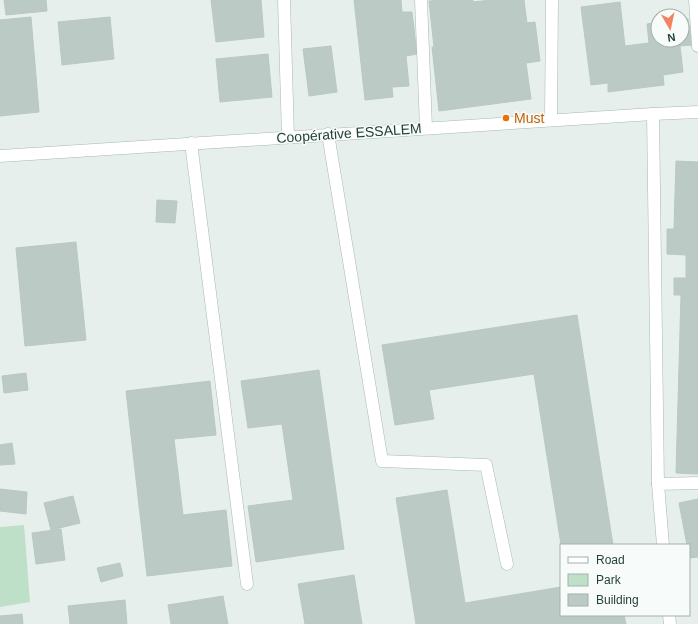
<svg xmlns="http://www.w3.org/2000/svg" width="698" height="624" font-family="Helvetica,sans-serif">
  <rect width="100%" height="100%" fill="#e6efeb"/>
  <!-- green -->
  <polygon fill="#bfe0c8" points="24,525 30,602 0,607 0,527"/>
  <!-- building -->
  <g fill="#bbcac4" stroke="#b8c9c2">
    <polygon points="4,0 46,0 47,11 6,15"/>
    <polygon points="211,0 261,0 264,37 216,42"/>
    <polygon points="354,0 401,0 402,12 412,12 417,54 406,56 409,86 392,87 393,97 365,100"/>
    <polygon points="440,0 473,0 473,2 491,0 524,0 527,23 535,22 540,61 526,63 531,99 439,111 432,47 434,47 429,1"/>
    <polygon points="620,2 625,46 649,43 647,24 658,22 658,40 682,40 682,20 688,19 692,45 680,46 683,72 663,75 664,85 608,92 608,83 591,85 581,7"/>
    <polygon points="31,17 39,112 0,116 0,20"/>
    <polygon points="110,17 114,59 62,65 58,22"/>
    <polygon points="331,46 337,92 309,96 303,49"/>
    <polygon points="268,54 272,97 220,102 216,59"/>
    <polygon points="676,161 698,162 698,474 676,473 681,295 674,295 674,278 686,278 686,255 667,254 667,229 674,229"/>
    <polygon points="157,200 177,201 175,223 156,222"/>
    <polygon points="76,242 86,340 25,346 16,248"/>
    <polygon points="577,315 613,545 561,545 534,374 429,390 434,419 395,425 382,345"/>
    <polygon points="319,370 344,549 256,562 248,506 293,500 282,424 248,428 241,381"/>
    <polygon points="26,373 28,390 4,393 2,376"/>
    <polygon points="210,381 216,435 174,439 183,515 226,510 232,566 147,576 126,391"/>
    <polygon points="12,443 15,464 0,465 0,445"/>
    <polygon points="0,489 27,492 26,514 0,511"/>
    <polygon points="447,490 465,603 561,587 561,615 624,615 626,624 416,624 396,498"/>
    <polygon points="73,496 80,523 51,530 44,503"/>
    <polygon points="698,499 698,557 690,558 689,545 687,545 679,503"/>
    <polygon points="61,529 65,560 36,564 32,533"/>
    <polygon points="120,563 123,576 101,582 97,568"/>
    <polygon points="354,575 362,624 305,624 298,584"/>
    <polygon points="223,596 228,624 171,624 168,605"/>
    <polygon points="125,600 127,624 70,624 68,606"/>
    <polygon points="22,614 23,624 0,624 0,616"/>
  </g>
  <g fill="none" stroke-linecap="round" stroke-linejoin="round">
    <defs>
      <g id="lane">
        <polyline points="328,134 382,461 486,465 507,564"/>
        <polyline points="191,143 247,584"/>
      </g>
      <g id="street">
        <polyline points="284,0 288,137"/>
        <polyline points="421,0 426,128"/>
        <polyline points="695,0 698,46"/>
        <polyline points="653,114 658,484"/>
        <polyline points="551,120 552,0"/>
        <polyline points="0,156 653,114 698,112"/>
        <polyline points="663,545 658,484 698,483"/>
        <polyline points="669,615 670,624"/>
      </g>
    </defs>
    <!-- lane casing -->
    <use href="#lane" stroke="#a8b8b2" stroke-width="13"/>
    <!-- street casing -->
    <use href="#street" stroke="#a8b8b2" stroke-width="13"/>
    <!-- lane -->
    <use href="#lane" stroke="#fff" stroke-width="12"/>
    <!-- street -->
    <use href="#street" stroke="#fff" stroke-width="12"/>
  </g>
  <!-- markers -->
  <circle fill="#e8710a" stroke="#f7fbf9" stroke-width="1.5" cx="506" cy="118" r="4"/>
  <g text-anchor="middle" stroke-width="3" stroke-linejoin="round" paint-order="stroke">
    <!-- food labels -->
    <g font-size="14" fill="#c56008" stroke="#f7fbf9" text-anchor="start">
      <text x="514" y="123">Must</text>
    </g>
    <!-- street labels -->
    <g font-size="14" fill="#24423a" stroke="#f7fbf9">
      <text transform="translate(349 133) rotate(-4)" y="5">Coopérative ESSALEM</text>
    </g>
  </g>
  <!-- legend -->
  <rect x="560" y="544" width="130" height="72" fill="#f7fbf9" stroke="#a3b1ad"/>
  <rect x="568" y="557" width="20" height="6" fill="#ffffff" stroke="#a3b1ad"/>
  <text x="596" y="564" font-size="12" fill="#24423a">Road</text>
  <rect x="568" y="574" width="20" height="12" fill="#bfe0c8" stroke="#a3b1ad"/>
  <text x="596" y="584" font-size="12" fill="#24423a">Park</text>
  <rect x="568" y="594" width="20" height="12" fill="#bbcac4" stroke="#a3b1ad"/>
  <text x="596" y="604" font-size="12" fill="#24423a">Building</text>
  <!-- north arrow -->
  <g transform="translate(670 28) rotate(171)"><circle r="19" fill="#f7fbf9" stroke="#a3b1ad"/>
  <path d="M0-3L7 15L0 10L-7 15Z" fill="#f4845f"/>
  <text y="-6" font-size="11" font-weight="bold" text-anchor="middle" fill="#24423a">N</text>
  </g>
</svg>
